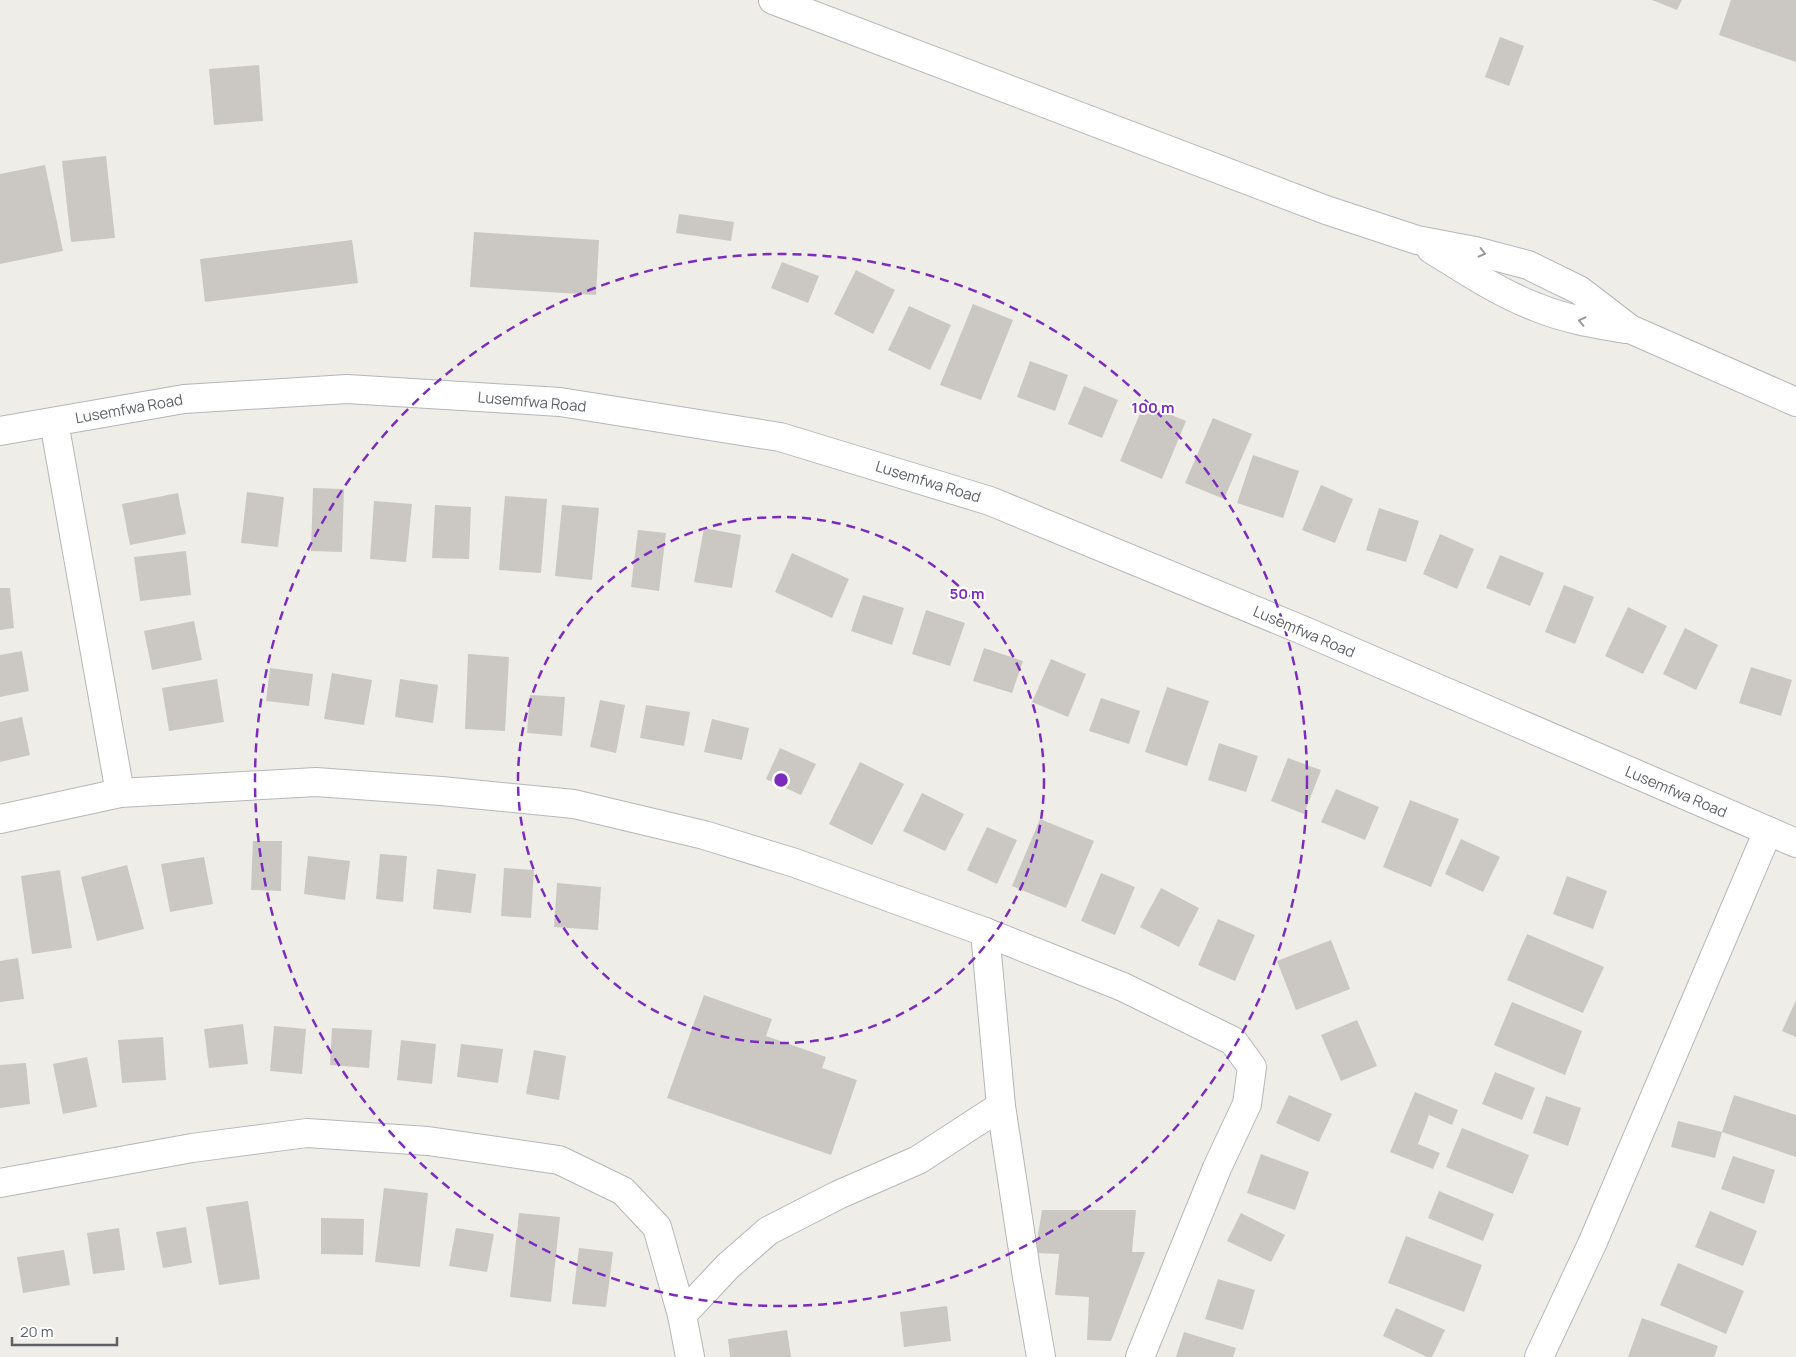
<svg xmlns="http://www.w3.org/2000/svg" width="1796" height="1357" font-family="Manrope,sans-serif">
  <rect width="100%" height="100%" fill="#efede7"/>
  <!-- building -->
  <g fill="#cbc8c4">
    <polygon points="1652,0 1682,0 1677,10"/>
    <polygon points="1731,0 1796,0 1796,62 1719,35"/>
    <polygon points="1500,37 1524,46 1509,86 1485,77"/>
    <polygon points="259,65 263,121 214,125 209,69"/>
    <polygon points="106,156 115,238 71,242 62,161"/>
    <polygon points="45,165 63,251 0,264 0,174"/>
    <polygon points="679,214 734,222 731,241 676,233"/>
    <polygon points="474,232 599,240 596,295 470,287"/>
    <polygon points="352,240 358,283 205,302 200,259"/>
    <polygon points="782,262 819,276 808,303 771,288"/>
    <polygon points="856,270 895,290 873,334 834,314"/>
    <polygon points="973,304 1013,320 981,400 940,385"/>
    <polygon points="909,306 951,325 930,370 888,350"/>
    <polygon points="1030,361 1068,375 1055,411 1017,397"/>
    <polygon points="1084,386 1118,400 1102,438 1068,424"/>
    <polygon points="1144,404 1186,421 1162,479 1120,461"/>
    <polygon points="1213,418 1252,434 1224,499 1185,483"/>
    <polygon points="1253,455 1299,471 1283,518 1237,503"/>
    <polygon points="1321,485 1353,499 1335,543 1302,530"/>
    <polygon points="313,488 344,489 342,552 311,551"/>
    <polygon points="247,492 284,497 278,547 241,543"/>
    <polygon points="178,493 186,534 130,545 122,504"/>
    <polygon points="505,496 547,499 541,573 499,570"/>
    <polygon points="374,501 412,504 406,562 370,559"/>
    <polygon points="435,505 471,507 469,559 432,558"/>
    <polygon points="562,505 599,508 592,580 555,576"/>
    <polygon points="1379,508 1419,521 1406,562 1366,550"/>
    <polygon points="704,528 741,535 732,588 694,582"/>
    <polygon points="638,530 666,533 659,591 631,587"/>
    <polygon points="1440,534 1474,549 1457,589 1423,574"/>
    <polygon points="186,551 191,595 140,601 134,557"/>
    <polygon points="792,553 849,579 832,618 775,592"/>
    <polygon points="1500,555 1544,573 1530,606 1486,588"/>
    <polygon points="1564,585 1594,597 1575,644 1545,632"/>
    <polygon points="0,588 10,588 14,628 0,630"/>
    <polygon points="863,595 904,608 892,645 851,631"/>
    <polygon points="1628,607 1667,626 1643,674 1605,656"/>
    <polygon points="926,610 965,623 950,666 912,654"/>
    <polygon points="194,621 202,660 152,670 144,631"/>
    <polygon points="1685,628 1718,645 1696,690 1663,674"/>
    <polygon points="984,648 1023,661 1012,693 973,681"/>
    <polygon points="22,651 29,691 0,697 0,655"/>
    <polygon points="468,654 509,657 505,731 465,729"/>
    <polygon points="1051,659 1086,674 1068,717 1032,702"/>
    <polygon points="1751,667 1792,680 1781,716 1739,703"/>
    <polygon points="270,668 313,674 309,706 266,701"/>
    <polygon points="332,673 372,680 364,725 324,719"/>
    <polygon points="217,679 224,722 169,731 162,688"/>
    <polygon points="400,679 438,685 433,723 395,717"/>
    <polygon points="1167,687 1209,701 1187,766 1145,752"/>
    <polygon points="530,695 565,697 562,736 527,733"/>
    <polygon points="1101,698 1140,711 1129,744 1089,731"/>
    <polygon points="600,700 625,705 616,753 590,747"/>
    <polygon points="646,705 690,712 684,746 640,738"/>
    <polygon points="22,717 30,755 0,762 0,722"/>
    <polygon points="712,719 749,728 742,760 704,752"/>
    <polygon points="1219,743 1258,756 1246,792 1208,780"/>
    <polygon points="780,748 816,764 801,795 766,779"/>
    <polygon points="1288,758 1321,770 1304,814 1271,801"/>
    <polygon points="860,762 904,784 872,845 829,824"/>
    <polygon points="1336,789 1379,807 1365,840 1321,822"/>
    <polygon points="922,793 964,814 945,851 903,831"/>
    <polygon points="1410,800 1459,819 1431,887 1383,867"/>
    <polygon points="1040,819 1094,841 1066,908 1012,886"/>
    <polygon points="987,827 1017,840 997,884 967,870"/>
    <polygon points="1461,839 1500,857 1483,892 1445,874"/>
    <polygon points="253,841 282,841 281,891 251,890"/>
    <polygon points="380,854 407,856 403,902 376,899"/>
    <polygon points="308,856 350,861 345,900 304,894"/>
    <polygon points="204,857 213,904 170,912 161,864"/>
    <polygon points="127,865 144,929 97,941 81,877"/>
    <polygon points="504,868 534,870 531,918 501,916"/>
    <polygon points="437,869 476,874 471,913 433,909"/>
    <polygon points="60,870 72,948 32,954 21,876"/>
    <polygon points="1101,873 1135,887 1115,935 1081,921"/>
    <polygon points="1567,876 1607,891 1593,929 1553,914"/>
    <polygon points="557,883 601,887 598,930 554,927"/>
    <polygon points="1161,888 1199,908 1179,947 1140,927"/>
    <polygon points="1218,919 1255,935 1235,981 1198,965"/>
    <polygon points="1527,934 1604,967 1583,1013 1507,980"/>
    <polygon points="1331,940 1350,989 1296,1010 1277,961"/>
    <polygon points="18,958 24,999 0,1002 0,961"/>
    <polygon points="704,995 772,1019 766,1036 826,1057 822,1068 857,1080 831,1155 667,1098"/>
    <polygon points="1796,1000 1796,1037 1782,1031"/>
    <polygon points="1512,1002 1582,1031 1565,1075 1494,1045"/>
    <polygon points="1357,1020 1377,1066 1341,1081 1321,1035"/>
    <polygon points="243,1024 248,1064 209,1068 204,1029"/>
    <polygon points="274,1026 306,1029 302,1074 270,1071"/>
    <polygon points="332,1028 372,1030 369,1068 330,1065"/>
    <polygon points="163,1037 166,1080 122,1083 118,1040"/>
    <polygon points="401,1040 436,1044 432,1084 397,1080"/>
    <polygon points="461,1044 503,1049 498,1083 457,1077"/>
    <polygon points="534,1050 566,1056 559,1100 526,1094"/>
    <polygon points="87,1057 97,1107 63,1114 53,1064"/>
    <polygon points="26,1063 30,1104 0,1108 0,1065"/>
    <polygon points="1495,1072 1535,1088 1522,1120 1482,1104"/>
    <polygon points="1415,1092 1458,1110 1452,1125 1429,1115 1418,1144 1440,1153 1433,1169 1390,1152"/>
    <polygon points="1289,1095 1332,1114 1319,1142 1276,1123"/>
    <polygon points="1734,1095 1796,1115 1796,1157 1722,1132 1715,1158 1671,1147 1678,1121 1722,1132"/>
    <polygon points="1546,1096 1581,1108 1568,1146 1533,1133"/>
    <polygon points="1462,1128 1529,1155 1513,1194 1446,1167"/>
    <polygon points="1261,1154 1309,1172 1295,1210 1247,1193"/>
    <polygon points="1733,1156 1775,1170 1764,1204 1721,1189"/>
    <polygon points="384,1188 428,1193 420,1267 375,1262"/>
    <polygon points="1439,1191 1494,1214 1483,1241 1428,1218"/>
    <polygon points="248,1201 260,1279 219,1285 206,1207"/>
    <polygon points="1042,1210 1136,1210 1132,1252 1145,1252 1111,1341 1087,1340 1089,1297 1055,1295 1059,1254 1035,1253"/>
    <polygon points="1710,1211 1757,1231 1743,1266 1695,1247"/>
    <polygon points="519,1213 560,1217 551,1302 510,1297"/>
    <polygon points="1241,1213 1285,1235 1271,1262 1227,1241"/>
    <polygon points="321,1218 364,1219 363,1255 321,1254"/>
    <polygon points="186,1227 192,1263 163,1268 156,1232"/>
    <polygon points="119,1228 125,1270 93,1274 87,1233"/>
    <polygon points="456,1228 494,1234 487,1272 449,1266"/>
    <polygon points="1406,1236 1482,1265 1464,1312 1388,1283"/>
    <polygon points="579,1248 613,1252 606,1307 572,1304"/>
    <polygon points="64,1250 70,1285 23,1293 17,1257"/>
    <polygon points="1678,1263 1744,1291 1726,1334 1660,1305"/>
    <polygon points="1218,1279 1255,1290 1243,1330 1205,1319"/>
    <polygon points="947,1306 951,1341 904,1347 900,1312"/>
    <polygon points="1396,1308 1445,1330 1432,1357 1427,1357 1383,1336"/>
    <polygon points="1642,1318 1718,1346 1714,1357 1628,1357"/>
    <polygon points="787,1330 791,1357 730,1357 728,1339"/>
    <polygon points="1184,1332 1236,1348 1233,1357 1176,1357"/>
  </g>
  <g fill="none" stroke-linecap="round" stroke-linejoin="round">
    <defs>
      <g id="street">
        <polyline points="773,0 1326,210 1417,240 1475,251 1528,265 1579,290 1630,329 1796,402"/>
        <path d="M1431 249C1465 270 1499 293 1536 307 1565 319 1595 324 1625 329"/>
        <polyline points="54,422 120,793"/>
        <polyline points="0,819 120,793 316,782 441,791 574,804 704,835 795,863 985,932 1123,987 1233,1041 1252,1067 1247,1104 1217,1168 1140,1357"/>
        <polyline points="985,932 1001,1106 1027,1277 1041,1357"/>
        <polyline points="0,1183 192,1148 307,1133 428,1141 559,1160 623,1191 657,1227 682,1315 690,1357"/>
        <polyline points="682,1315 728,1266 768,1231 838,1195 918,1160 1001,1106"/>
        <polyline points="1539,1357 1592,1244 1768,831"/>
      </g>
      <polyline id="secondary" points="0,431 184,399 347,389 560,402 780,437 990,501 1300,629 1796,843"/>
    </defs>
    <!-- street casing -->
    <use href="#street" stroke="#b4b7ba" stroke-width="30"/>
    <!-- secondary casing -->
    <use href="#secondary" stroke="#b3b6ba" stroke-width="30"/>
    <!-- street -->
    <use href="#street" stroke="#fff" stroke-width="28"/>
    <!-- secondary -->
    <use href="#secondary" stroke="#fff" stroke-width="28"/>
  </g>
  <!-- one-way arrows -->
  <defs><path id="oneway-chevron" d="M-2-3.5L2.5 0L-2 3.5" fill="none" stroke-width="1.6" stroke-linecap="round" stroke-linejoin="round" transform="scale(1.25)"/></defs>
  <g stroke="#96999c">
    <use href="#oneway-chevron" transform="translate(1482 253) rotate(14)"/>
    <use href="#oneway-chevron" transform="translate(1582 321) rotate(-167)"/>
  </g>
  <!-- distance rings -->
  <g fill="none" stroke="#7b2cbf" stroke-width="2.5" stroke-dasharray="9 6">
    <circle cx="781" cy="780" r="263"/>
    <circle cx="781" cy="780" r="526"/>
  </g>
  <g text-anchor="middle" stroke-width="4" stroke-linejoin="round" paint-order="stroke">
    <!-- street labels -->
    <g font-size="15" fill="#5e6266" stroke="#fff">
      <text transform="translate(532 402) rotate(5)" y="5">Lusemfwa Road</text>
      <text transform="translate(129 409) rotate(-10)" y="5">Lusemfwa Road</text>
      <text transform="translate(928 482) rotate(17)" y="5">Lusemfwa Road</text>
      <text transform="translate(1304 632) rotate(23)" y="5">Lusemfwa Road</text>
      <text transform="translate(1676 792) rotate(23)" y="5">Lusemfwa Road</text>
    </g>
  </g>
  <circle cx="781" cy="780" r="8" fill="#7b2cbf" stroke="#fff" stroke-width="2.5"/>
  <g font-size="15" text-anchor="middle" font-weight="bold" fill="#7b2cbf" stroke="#fff" stroke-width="4" stroke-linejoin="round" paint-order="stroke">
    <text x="1153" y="413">100 m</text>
    <text x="967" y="599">50 m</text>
  </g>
  <!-- scale -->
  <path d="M12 1337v8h105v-8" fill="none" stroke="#5e6266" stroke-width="2.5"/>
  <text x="20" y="1337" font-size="15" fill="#5e6266" stroke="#ffffff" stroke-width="4" paint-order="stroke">20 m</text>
</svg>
